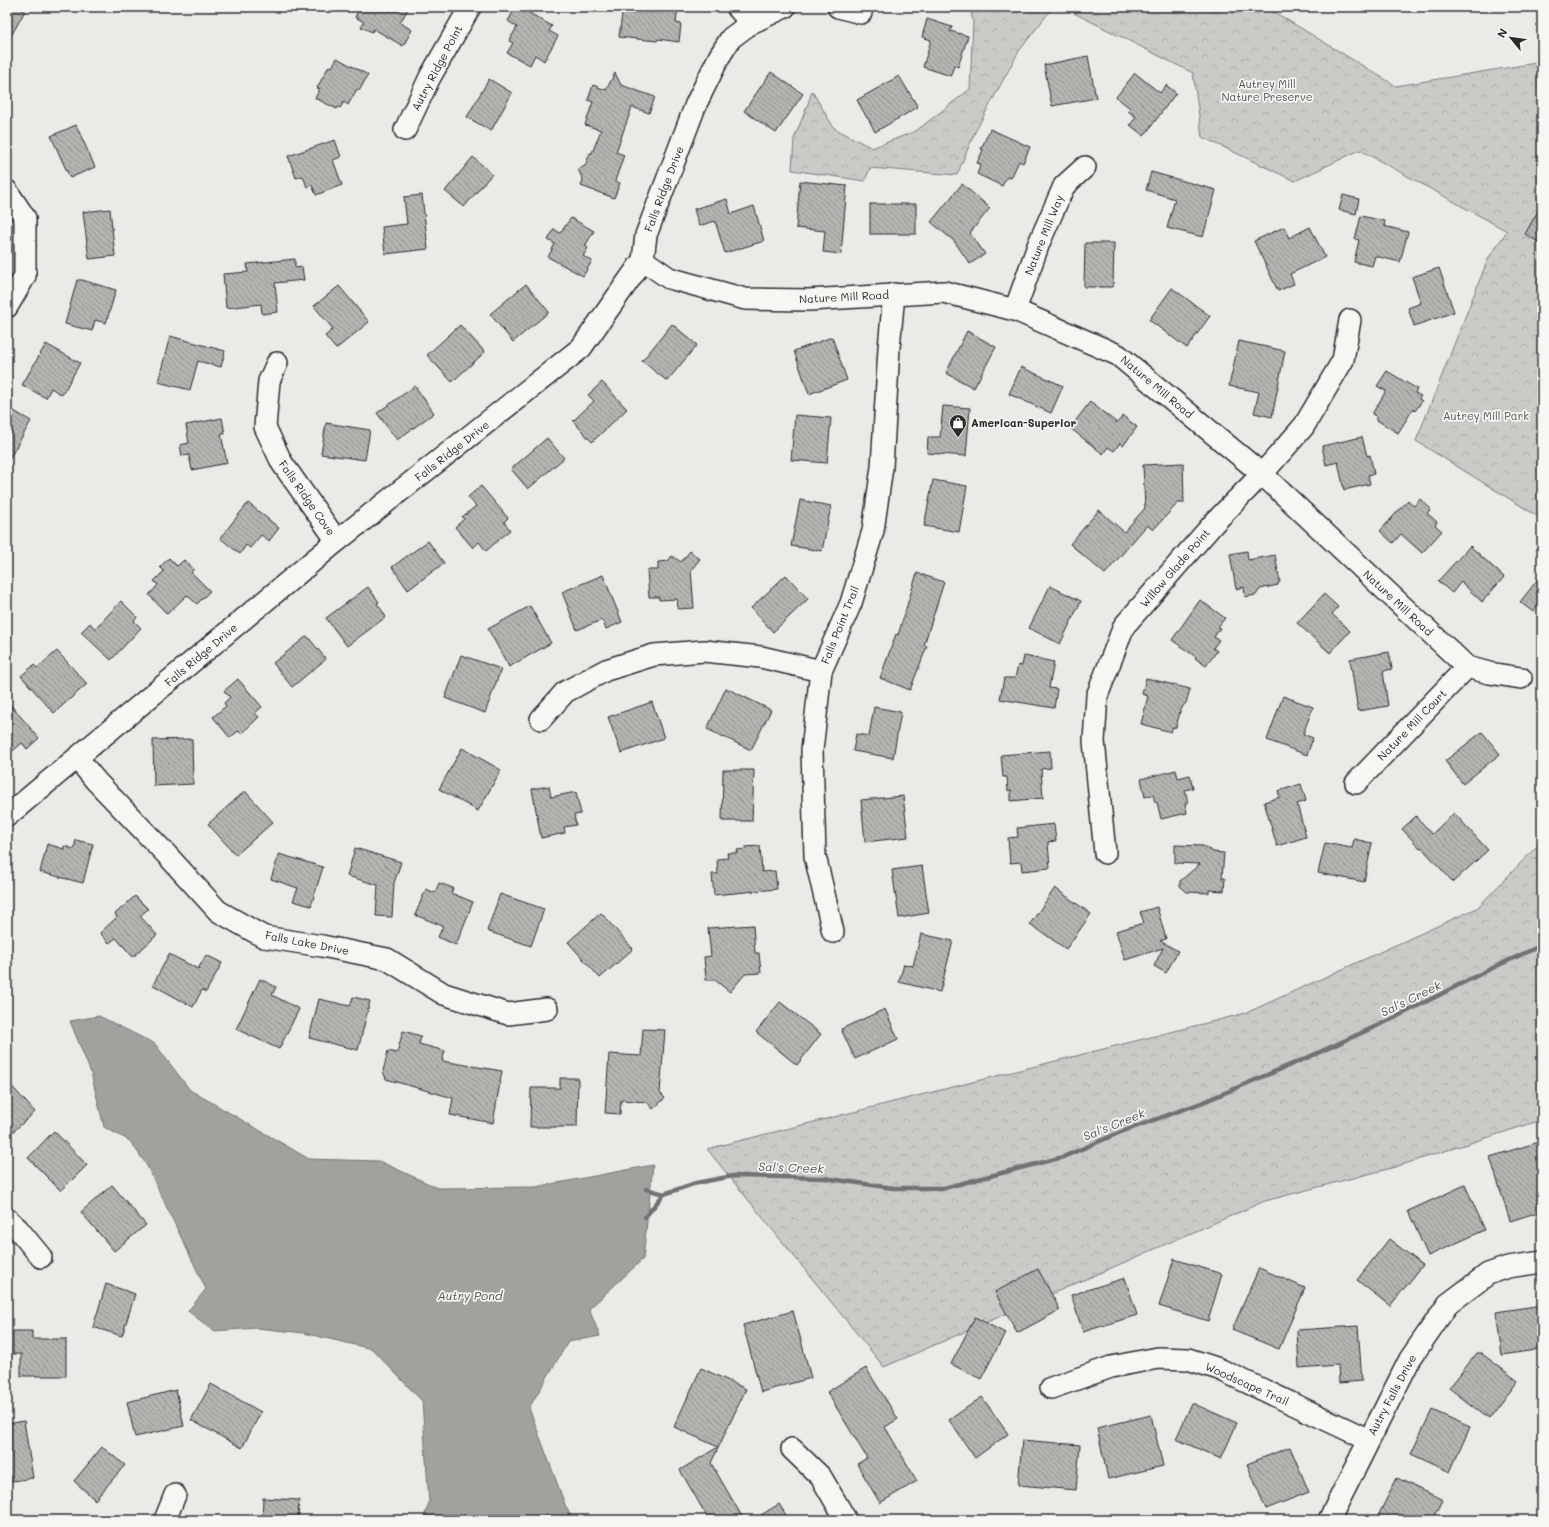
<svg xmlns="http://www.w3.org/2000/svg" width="1549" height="1527" font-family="Mali,sans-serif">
  <defs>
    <pattern id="forest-crowns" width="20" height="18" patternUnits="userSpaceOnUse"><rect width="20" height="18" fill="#cacac7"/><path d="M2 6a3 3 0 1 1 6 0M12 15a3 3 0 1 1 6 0" fill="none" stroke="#aeaeab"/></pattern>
    <pattern id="building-back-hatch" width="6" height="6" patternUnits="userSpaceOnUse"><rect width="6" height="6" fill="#b4b4b1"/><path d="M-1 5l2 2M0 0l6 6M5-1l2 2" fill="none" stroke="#939390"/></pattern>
  </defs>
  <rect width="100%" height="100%" fill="#eaeae6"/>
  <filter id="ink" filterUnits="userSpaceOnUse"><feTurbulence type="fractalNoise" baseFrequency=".025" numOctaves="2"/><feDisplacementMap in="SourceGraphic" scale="8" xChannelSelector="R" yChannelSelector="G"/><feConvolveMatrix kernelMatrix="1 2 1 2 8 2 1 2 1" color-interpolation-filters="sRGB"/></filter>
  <g filter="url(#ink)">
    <!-- forest -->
    <g fill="url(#forest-crowns)" stroke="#7a7a79">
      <polygon points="970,7 1053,7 1019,51 975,132 957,175 870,168 865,181 792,170 794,139 808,104 812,91 834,128 872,148 916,131 970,89 973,22"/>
      <polygon points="1062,7 1266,7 1396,86 1542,62 1542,519 1416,441 1488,259 1507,231 1360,150 1295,181 1202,137 1193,73"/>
      <polygon points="1542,841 1542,1120 1395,1167 1265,1201 884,1367 707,1149 1246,1013 1477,908"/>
    </g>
    <!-- water -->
    <polygon fill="#a1a19e" stroke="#727270" points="99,1016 155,1044 190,1090 309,1159 379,1161 438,1188 536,1187 653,1165 643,1259 589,1309 600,1336 568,1342 529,1408 566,1507 573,1520 423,1520 429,1503 422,1401 372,1349 304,1333 257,1328 214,1331 188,1311 206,1289 146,1164 130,1141 104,1127 91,1073 70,1021"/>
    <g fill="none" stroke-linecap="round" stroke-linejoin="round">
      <!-- stream -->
      <g stroke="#727270" stroke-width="4.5">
        <polyline points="646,1189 664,1194"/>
        <polyline points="664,1194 696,1183 733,1176 824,1178 893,1188 944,1188 1063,1157 1121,1132 1201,1103 1309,1057 1394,1018 1486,971 1542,945"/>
        <polyline points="645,1217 664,1194"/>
      </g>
    </g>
    <!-- building -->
    <g fill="url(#building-back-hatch)" stroke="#2b2b2b">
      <polygon points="7,7 19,7 25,11 7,43"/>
      <polygon points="360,7 409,7 400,23 412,30 403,46 374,29 372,32 361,27 364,22 355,17"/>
      <polygon points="516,7 519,7 552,26 549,31 558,36 544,61 535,55 530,65 507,53 513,43 509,41 517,27 508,21"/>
      <polygon points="623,7 678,7 676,23 681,24 679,42 658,39 657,41 619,37"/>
      <polygon points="927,19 952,27 950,31 968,36 958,67 954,65 951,76 923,67 931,40 922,37"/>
      <polygon points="1088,56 1096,98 1052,106 1044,65"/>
      <polygon points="337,58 368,75 359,91 357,89 348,105 344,102 340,108 338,107 337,109 315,98 320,89 317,88 329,66 332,67"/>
      <polygon points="771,72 803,94 776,133 744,111"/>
      <polygon points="615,73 621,85 655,97 649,113 632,107 616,152 624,155 615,181 620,183 614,198 581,186 583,180 578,169 585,166 590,153 592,153 601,130 585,125 593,102 588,100 593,85 606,90"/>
      <polygon points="1135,73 1160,93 1166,85 1176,93 1144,136 1130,125 1136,117 1128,111 1130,108 1116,97"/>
      <polygon points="899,76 918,107 875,132 868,118 867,118 857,100"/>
      <polygon points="489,79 512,93 491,131 467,117"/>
      <polygon points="76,125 95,167 70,178 51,136"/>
      <polygon points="990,129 1030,147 1023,163 1019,161 1011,178 1007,177 1002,186 977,174 981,164 977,163 983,150 981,149"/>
      <polygon points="335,140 341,157 333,160 342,185 316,195 312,185 307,187 303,176 296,178 288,156"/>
      <polygon points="473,157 492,174 464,207 445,191"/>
      <polygon points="1151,172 1216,190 1203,237 1167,228 1175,199 1146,190"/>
      <polygon points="800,181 847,186 841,254 823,252 825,231 796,228"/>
      <polygon points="962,184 990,208 970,233 985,254 970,264 954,241 931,222"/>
      <polygon points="422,195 428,249 385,254 382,227 407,224 404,197"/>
      <polygon points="1343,195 1359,199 1356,214 1339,210"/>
      <polygon points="727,199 731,214 754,206 764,241 725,253 715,221 699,226 694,209"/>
      <rect x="870" y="204" width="46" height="30"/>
      <polygon points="1542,204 1542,244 1525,234"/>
      <polygon points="110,209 115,256 89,259 83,212"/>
      <polygon points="1361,216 1385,221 1384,226 1408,232 1400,262 1375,256 1372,266 1354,262 1359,240 1355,239"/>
      <polygon points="571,218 594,231 585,246 588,248 583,256 592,261 583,276 548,257 555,244 548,240 554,229 560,233"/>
      <polygon points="1284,227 1289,238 1310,227 1325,257 1290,274 1294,284 1278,291 1254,241"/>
      <polygon points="1085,243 1114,243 1113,287 1084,287"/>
      <polygon points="295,259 295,268 302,267 304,280 275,283 278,312 262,314 261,304 226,308 223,274 248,272 247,264"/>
      <polygon points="1439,268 1454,312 1414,326 1408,308 1421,303 1412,277"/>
      <polygon points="77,280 82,280 116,290 106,323 95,320 92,331 65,324"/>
      <polygon points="526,284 549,312 513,342 490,314"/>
      <polygon points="339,286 369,322 336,349 325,336 333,329 314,306"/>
      <polygon points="1172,288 1210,316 1187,348 1149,320"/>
      <polygon points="672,324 697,345 667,381 642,361"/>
      <polygon points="460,325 485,352 452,382 427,355"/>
      <polygon points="967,331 996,347 974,388 946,373"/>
      <polygon points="170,336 225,351 221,367 198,361 190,390 158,382"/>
      <polygon points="832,337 847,380 809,394 794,351"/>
      <polygon points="1239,341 1285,351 1272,417 1254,413 1259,392 1229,386"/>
      <polygon points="46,344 80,363 62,395 51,388 46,398 22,385"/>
      <polygon points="1021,367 1063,386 1051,413 1009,394"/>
      <polygon points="1387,371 1417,389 1415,393 1421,396 1419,399 1422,401 1415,411 1413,409 1398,433 1375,419 1377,417 1372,414 1386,391 1377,386"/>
      <polygon points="602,382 627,409 592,442 573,421 594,401 588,395"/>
      <polygon points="415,386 434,413 397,440 377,413"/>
      <polygon points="1090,402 1117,423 1123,416 1137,427 1123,446 1120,443 1114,451 1108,447 1103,454 1070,428"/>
      <polygon points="943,406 970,408 966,456 927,453 928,437 940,437"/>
      <polygon points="7,407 31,421 7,463"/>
      <polygon points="795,415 831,418 827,463 791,460"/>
      <polygon points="222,418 225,434 221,434 227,463 192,470 189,455 182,456 180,445 189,443 186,425"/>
      <polygon points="326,423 370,430 365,460 321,454"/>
      <polygon points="1362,437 1367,456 1370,455 1374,474 1368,475 1370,484 1344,490 1338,462 1326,465 1322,446"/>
      <polygon points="547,438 564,458 528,489 511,469"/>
      <polygon points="1183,463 1184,503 1178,503 1153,530 1147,525 1105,574 1070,544 1099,510 1124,532 1145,508 1143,465"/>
      <polygon points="933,480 967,486 959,532 924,526"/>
      <polygon points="481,486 508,518 504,522 510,530 486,551 479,542 473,548 455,527 464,519 462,517 476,506 468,497"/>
      <polygon points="1420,499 1431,509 1427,513 1437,522 1435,525 1442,531 1422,553 1401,534 1393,543 1380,531 1408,500 1414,506"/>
      <polygon points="800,500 831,506 822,551 791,546"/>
      <polygon points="248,503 279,528 269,541 261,535 250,548 246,545 240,554 220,538"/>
      <polygon points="428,541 444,563 408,590 392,567"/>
      <polygon points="1470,546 1504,577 1482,602 1461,582 1452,593 1438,581"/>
      <polygon points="690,551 700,559 691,570 694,608 678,609 677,599 659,600 659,597 649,597 647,570 658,570 658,562 668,561 672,556 681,562"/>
      <polygon points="1247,551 1248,560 1275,555 1280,582 1278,583 1278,585 1260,589 1256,595 1245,597 1244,587 1236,589 1230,554"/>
      <polygon points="169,558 177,566 184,560 194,569 191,572 210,591 197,604 187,595 167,614 149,595 158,585 154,581 164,571 160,567"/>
      <polygon points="917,573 944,582 924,645 927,646 910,690 880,678 896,634 898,635"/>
      <polygon points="1542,574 1542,601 1533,612 1520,602"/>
      <polygon points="603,575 622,622 606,629 602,620 577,630 562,592"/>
      <polygon points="786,575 808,599 773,632 751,608"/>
      <polygon points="1050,586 1081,601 1060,644 1029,628"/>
      <polygon points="368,587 379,602 377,603 386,617 347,646 326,618"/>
      <polygon points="1324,594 1338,607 1332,614 1350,631 1330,653 1297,623"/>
      <polygon points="1200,600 1225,618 1218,627 1220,628 1214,637 1219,640 1213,648 1217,651 1206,666 1195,658 1196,657 1172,640"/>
      <polygon points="121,601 137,617 134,621 141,628 111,660 81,632 90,623 95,629"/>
      <polygon points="530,606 551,643 509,667 488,629"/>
      <polygon points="307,636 326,659 292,687 273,663"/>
      <polygon points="57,651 87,684 54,713 21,676 34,665 37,668"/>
      <polygon points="1389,652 1392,669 1383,671 1388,706 1358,711 1350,659"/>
      <polygon points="461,655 501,669 485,713 445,698"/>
      <polygon points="1024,656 1054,662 1049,688 1057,689 1054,708 1000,699 1004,678 1015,678 1018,665 1022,666"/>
      <polygon points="1146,678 1190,689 1186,703 1183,706 1180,712 1176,727 1172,728 1171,732 1141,724 1148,696 1142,694"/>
      <polygon points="238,679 262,707 255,713 259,717 241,734 238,731 230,738 213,717 226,706 224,703 230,697 224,691"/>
      <polygon points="726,688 771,710 751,750 707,729"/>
      <polygon points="1283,696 1313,707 1303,734 1313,738 1307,755 1267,740"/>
      <polygon points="7,701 39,738 27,749 22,743 7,756"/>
      <polygon points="652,702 664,738 621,753 608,717"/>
      <polygon points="874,707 901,712 893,758 853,751 856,734 869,736"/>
      <polygon points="1482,732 1500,754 1463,784 1445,761"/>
      <polygon points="192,739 193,784 154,786 153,740"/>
      <polygon points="462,748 501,770 478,811 439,789"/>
      <polygon points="1050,751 1051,768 1041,769 1043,798 1011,801 1011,790 1008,791 1007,777 1003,777 1001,755"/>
      <polygon points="723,770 754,770 752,821 722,821"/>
      <polygon points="1176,770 1178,778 1190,775 1193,788 1185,790 1188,803 1185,803 1187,813 1161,819 1157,802 1155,802 1153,795 1145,797 1141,779"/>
      <polygon points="1301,784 1306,801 1297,804 1306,837 1277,846 1264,802 1280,797 1278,791"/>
      <polygon points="549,786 551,797 576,792 581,814 574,815 576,825 564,827 565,833 541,838 532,789"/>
      <polygon points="245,791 273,822 236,855 208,824"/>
      <polygon points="903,796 908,837 865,842 861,800"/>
      <polygon points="1454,813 1488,850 1453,882 1421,847 1420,848 1402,829 1416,816 1432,834"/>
      <polygon points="1054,824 1056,841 1048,842 1050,868 1022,871 1021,862 1010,863 1008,838 1018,837 1017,828"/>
      <polygon points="1354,839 1372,843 1364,882 1318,873 1325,843 1352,848"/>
      <polygon points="76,840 93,844 83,883 40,872 47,844 64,849 64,846 74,849"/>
      <polygon points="1175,845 1203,846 1213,852 1224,853 1222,878 1225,878 1224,891 1209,890 1209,893 1187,892 1180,886 1180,881 1200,864 1175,863"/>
      <polygon points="760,846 762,872 775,871 777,889 714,895 712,874 718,874 717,859 728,858 727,853 738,853 737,850 746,849 745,847"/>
      <polygon points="355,848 401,862 394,883 392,917 376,916 378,885 347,876"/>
      <polygon points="279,854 323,867 311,906 293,901 298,888 271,879"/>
      <polygon points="922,866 929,913 899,918 892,870"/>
      <polygon points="439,883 453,888 451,893 473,902 456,945 438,937 443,926 415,915 426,889 435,893"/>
      <polygon points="1055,888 1091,914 1066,949 1030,924"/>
      <polygon points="500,894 544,909 531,946 487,931"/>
      <polygon points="135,896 148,909 140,916 157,935 133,957 116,938 109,943 100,933 117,917 115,914"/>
      <polygon points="1157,907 1166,939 1160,941 1178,951 1166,973 1154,966 1163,948 1125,960 1116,931 1144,923 1140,912"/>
      <polygon points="601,913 633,949 600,978 568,942"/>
      <polygon points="753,925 755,953 759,953 761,973 745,974 730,992 715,980 706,980 704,957 711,956 708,928"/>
      <polygon points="921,934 953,941 940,992 899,982 904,964 913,966"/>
      <polygon points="169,954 198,969 206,955 222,963 206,992 202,990 193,1007 153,985"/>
      <polygon points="260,979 276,987 272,995 299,1009 279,1049 236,1029"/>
      <polygon points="353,997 370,1001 358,1050 309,1038 319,999 350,1006"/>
      <polygon points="780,1002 821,1034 797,1065 756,1032"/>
      <polygon points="885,1009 898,1039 855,1059 841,1029"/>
      <polygon points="643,1029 665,1030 660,1093 665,1098 653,1109 647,1102 621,1100 620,1114 605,1113 609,1054 641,1056"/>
      <polygon points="403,1031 421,1036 419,1044 445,1051 442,1061 502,1071 493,1123 450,1115 453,1098 386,1079 383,1071 388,1051 397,1053"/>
      <polygon points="560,1078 578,1078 577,1127 530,1127 531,1088 560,1088"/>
      <polygon points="7,1081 35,1112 7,1137"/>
      <polygon points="54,1131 87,1165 61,1191 28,1158"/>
      <polygon points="1542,1141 1542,1211 1510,1221 1490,1157"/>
      <polygon points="112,1185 146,1225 114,1251 81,1212"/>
      <polygon points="1465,1185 1485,1230 1428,1256 1408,1211"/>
      <polygon points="1389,1239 1423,1265 1390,1306 1357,1280"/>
      <polygon points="1174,1259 1222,1274 1208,1321 1159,1306"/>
      <polygon points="1259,1268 1305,1288 1279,1349 1232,1330"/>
      <polygon points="1038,1269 1060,1310 1017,1333 995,1292"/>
      <polygon points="1125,1278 1137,1315 1083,1332 1071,1295"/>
      <polygon points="106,1284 135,1294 122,1336 93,1327"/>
      <polygon points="1542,1305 1542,1349 1502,1355 1496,1312"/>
      <polygon points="793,1311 811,1378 761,1392 743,1325"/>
      <polygon points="975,1317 1005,1333 981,1379 951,1364"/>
      <polygon points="1358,1326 1362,1381 1339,1383 1338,1365 1299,1368 1297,1330"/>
      <polygon points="13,1331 32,1331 32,1339 66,1339 66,1376 21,1376 21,1354 13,1354"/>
      <polygon points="1477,1353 1481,1353 1518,1381 1489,1419 1449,1388"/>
      <polygon points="701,1368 746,1389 711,1463 744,1520 709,1520 680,1470 718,1447 674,1427"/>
      <polygon points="866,1368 898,1419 885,1427 917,1481 880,1503 857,1464 867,1458 827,1392"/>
      <polygon points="211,1384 261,1412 242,1448 191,1420"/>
      <polygon points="176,1390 184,1426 135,1437 127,1402"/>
      <polygon points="982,1397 1008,1434 975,1458 949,1420"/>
      <polygon points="1192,1403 1237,1423 1221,1459 1176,1439"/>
      <polygon points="1432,1410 1470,1427 1450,1472 1411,1454"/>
      <polygon points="1151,1415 1163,1466 1108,1479 1097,1428"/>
      <polygon points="24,1421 33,1478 7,1482 7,1424"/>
      <polygon points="1022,1440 1080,1445 1076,1490 1018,1485"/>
      <polygon points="102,1447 125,1465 95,1500 74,1481"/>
      <polygon points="1290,1447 1309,1492 1266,1509 1247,1464"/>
      <polygon points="1397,1478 1443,1500 1433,1520 1376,1520"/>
      <polygon points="263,1498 299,1500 298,1520 262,1520"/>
      <polygon points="779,1504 789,1520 753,1520"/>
    </g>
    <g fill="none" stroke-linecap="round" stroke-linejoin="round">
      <defs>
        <g id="minor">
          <polyline points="737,7 751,23"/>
          <polyline points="838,7 861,13"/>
          <polyline points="405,130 430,77 470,7"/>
          <polyline points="7,191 25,218 25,276 7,307"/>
          <polyline points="643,260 669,278 745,299 809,300 944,292 1015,310 1118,355 1262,474 1467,667 1489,673 1521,678"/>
          <polyline points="1015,310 1039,243 1064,186 1085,167"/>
          <polyline points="277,363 269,381 265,427 282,463 337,541"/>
          <polyline points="541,719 565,692 606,670 654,655 704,651 761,657 821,671"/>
          <polyline points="77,758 96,781 167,855 218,911 264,937 322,946 387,959 444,994 508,1014 547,1009"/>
          <polyline points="1356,783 1467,667"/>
          <polyline points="7,816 337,541 581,348 643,260 646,235 696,104 719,57 731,38 751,23 785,7"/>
          <polyline points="1105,853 1094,741 1097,696 1124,626 1214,523 1262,474 1304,426 1343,360 1350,320"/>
          <polyline points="833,932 815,856 812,750 821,671 851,603 873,531 882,467 889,348 894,294"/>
          <polyline points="7,1219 18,1229 41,1257"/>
          <polyline points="1051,1388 1111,1367 1158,1358 1188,1359 1219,1369 1369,1440"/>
          <polyline points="792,1449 821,1477 846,1520"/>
          <polyline points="165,1520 175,1495"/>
          <polyline points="1329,1520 1410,1359 1448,1304 1488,1274 1508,1267 1542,1262"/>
        </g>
      </defs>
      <!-- minor casing -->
      <use href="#minor" stroke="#2b2b2b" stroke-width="24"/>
      <!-- minor -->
      <use href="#minor" stroke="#f6f6f2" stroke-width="21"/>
    </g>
  </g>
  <!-- icons -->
  <defs>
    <symbol id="shop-pin" viewBox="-11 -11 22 30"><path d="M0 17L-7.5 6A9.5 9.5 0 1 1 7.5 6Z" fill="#2b2b2b" stroke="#f6f6f2"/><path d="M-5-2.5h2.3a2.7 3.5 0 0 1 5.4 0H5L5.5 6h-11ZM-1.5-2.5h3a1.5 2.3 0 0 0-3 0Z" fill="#fff"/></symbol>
  </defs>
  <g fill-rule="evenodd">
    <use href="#shop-pin" x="948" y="413" width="20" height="27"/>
  </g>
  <g text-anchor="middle" stroke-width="3.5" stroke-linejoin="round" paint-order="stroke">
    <!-- street labels -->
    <g font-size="11" fill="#2b2b2b" stroke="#f6f6f2">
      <text transform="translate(437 68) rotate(-62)" y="4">Autry Ridge Point</text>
      <text transform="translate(664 189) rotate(-69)" y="4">Falls Ridge Drive</text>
      <text transform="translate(1044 235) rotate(-68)" y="4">Nature Mill Way</text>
      <text transform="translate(844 297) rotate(-3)" y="4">Nature Mill Road</text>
      <text transform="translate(1157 387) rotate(40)" y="4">Nature Mill Road</text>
      <text transform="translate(452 451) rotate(-38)" y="4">Falls Ridge Drive</text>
      <text transform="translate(307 498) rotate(55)" y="4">Falls Ridge Cove</text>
      <text transform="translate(1175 568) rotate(-49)" y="4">Willow Glade Point</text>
      <text transform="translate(1398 603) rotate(43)" y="4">Nature Mill Road</text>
      <text transform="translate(840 625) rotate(-68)" y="4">Falls Point Trail</text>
      <text transform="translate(201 655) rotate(-40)" y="4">Falls Ridge Drive</text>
      <text transform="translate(1412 725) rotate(-46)" y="4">Nature Mill Court</text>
      <text transform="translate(307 943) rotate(11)" y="4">Falls Lake Drive</text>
      <text transform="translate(1247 1384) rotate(24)" y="4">Woodscape Trail</text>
      <text transform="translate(1392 1395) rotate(-62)" y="4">Autry Falls Drive</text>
    </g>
    <!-- park labels -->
    <g font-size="11" fill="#535352" stroke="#f6f6f2">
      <text x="1267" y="88">Autrey Mill<tspan x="1267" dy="13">Nature Preserve</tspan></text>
      <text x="1486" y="420">Autrey Mill Park</text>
    </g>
    <!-- poi labels -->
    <g font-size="11" font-weight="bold" fill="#2b2b2b" stroke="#f6f6f2" text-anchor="start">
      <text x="971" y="427">American-Superior</text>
    </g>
    <!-- water labels -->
    <g font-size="12" font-style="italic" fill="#545453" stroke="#f6f6f2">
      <text transform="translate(1411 999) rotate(-26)" y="4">Sal's Creek</text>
      <text transform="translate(1114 1125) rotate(-22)" y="4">Sal's Creek</text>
      <text transform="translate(791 1168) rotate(2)" y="4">Sal's Creek</text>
      <text x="470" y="1300">Autry Pond</text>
    </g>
  </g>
  <!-- margin -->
  <rect width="1549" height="1527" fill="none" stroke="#f6f6f2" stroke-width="24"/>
  <rect x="12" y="12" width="1525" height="1503" fill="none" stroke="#2b2b2b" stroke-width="1.5" filter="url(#ink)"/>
  <!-- north arrow -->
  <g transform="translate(1511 38) rotate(299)" stroke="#f6f6f2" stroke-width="3" paint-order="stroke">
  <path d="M0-3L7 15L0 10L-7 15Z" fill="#2b2b2b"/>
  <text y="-6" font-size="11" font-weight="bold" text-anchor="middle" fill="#2b2b2b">N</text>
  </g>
</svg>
